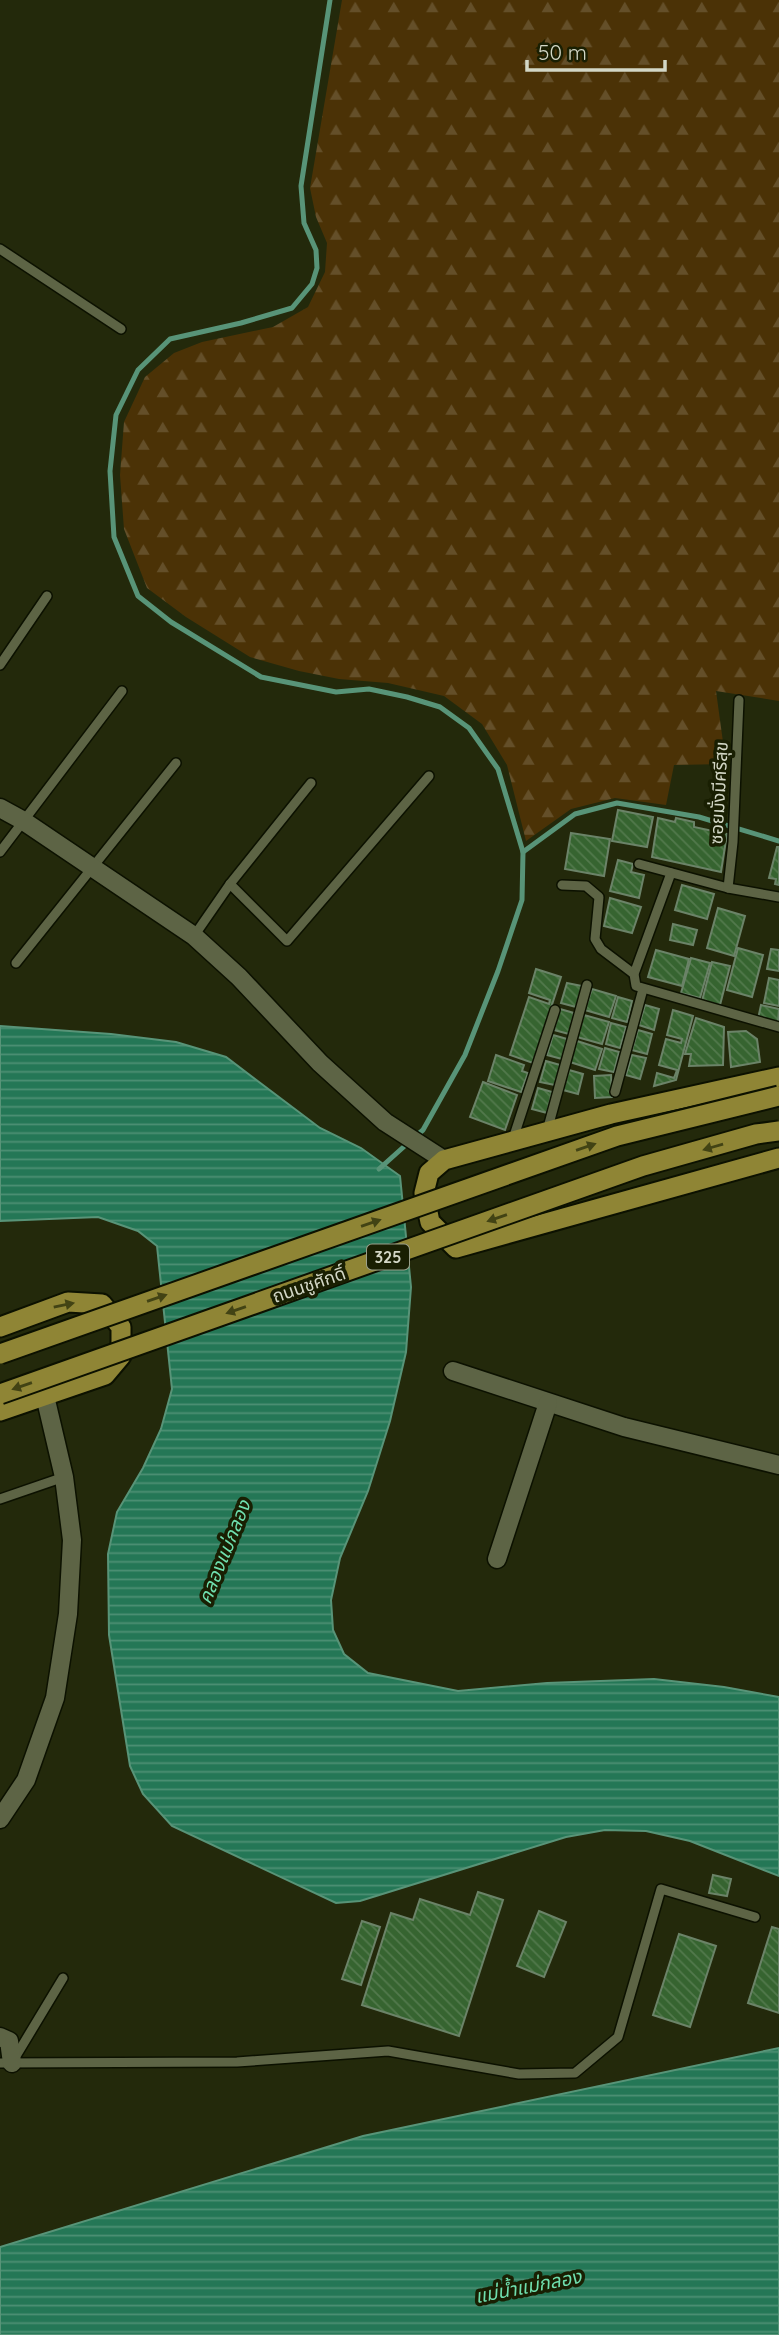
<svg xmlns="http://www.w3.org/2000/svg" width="779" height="2335" font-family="Quicksand,'Noto Sans Thai',sans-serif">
  <defs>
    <pattern id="forest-firs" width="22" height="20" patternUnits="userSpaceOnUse" patternTransform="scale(1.75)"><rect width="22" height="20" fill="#4b3206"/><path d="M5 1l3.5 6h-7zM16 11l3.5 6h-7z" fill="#644f29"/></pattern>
    <pattern id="water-rules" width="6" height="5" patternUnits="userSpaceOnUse" patternTransform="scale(1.75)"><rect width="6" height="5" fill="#247756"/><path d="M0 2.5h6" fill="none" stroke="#4d9074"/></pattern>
    <pattern id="building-back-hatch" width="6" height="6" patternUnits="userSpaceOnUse" patternTransform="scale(1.75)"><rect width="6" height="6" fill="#366430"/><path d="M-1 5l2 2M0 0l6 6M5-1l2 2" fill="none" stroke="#52794c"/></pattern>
  </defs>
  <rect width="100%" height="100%" fill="#23290b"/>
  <!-- forest -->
  <polygon fill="url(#forest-firs)" points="342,0 779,0 779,701 716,691 726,764 674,765 666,805 615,798 571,809 526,841 507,765 482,724 444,696 388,683 339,679 299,671 250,657 186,617 147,588 124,529 120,475 124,422 145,377 174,353 202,342 273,327 308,307 325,272 327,243 316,217 310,188"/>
  <!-- water -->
  <g fill="url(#water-rules)" stroke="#589478" stroke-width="2">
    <polygon points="0,1026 111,1034 176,1042 226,1057 320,1128 361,1148 400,1176 411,1287 406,1352 390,1421 368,1491 340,1558 331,1600 333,1630 344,1654 368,1673 458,1691 547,1683 654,1679 724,1687 779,1697 779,1876 690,1841 646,1831 605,1830 566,1837 360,1901 336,1903 172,1826 143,1794 130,1766 109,1635 108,1554 117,1512 143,1468 161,1429 172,1389 157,1246 138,1231 98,1217 0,1221"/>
    <polygon points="779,2048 779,2335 0,2335 0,2247 363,2136"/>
  </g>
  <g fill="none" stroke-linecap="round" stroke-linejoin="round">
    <!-- stream -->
    <g stroke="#589478" stroke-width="5">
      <polyline points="330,0 301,186 304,223 316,250 317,268 312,284 292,308 241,323 170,339 138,370 116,415 110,471 114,537 138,596 171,622 261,677 336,692 369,689 407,697 440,707 469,728 498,769 523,852 522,900 498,971 465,1055 423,1130 416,1136"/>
      <polyline points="523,852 575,814 617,803 699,817 779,841"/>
      <polyline points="379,1169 408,1143"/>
    </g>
  </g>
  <!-- building -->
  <g fill="url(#building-back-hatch)" stroke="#6b8368" stroke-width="2">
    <polygon points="618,810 653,817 647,847 612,841"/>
    <polygon points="658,818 675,822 676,818 694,822 694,827 727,834 721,872 652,857"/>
    <polygon points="571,833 610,839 604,876 565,869"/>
    <polygon points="777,847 779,847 779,885 775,884 776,879 769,878"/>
    <polygon points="618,860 633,864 631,872 644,875 639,898 610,891"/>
    <polygon points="682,885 714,894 707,919 675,910"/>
    <polygon points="610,898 641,907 632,933 604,926"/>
    <polygon points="718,908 745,916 734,956 707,948"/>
    <polygon points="673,924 697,930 693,945 670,940"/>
    <polygon points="738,948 763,955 752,997 727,990"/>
    <polygon points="771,949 779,950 779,971 767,969"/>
    <polygon points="656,950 689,959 682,986 648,977"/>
    <polygon points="691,958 710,963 700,998 681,993"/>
    <polygon points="712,962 730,966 720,1005 702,1001"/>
    <polygon points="536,969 561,977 533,1063 510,1055 529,997 549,1004 550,1000 529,993"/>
    <polygon points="769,978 779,980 779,1006 764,1003"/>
    <polygon points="567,983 582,986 576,1007 561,1003"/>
    <polygon points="592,989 616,996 609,1017 585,1010"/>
    <polygon points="618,997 632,1001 627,1022 612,1018"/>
    <polygon points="645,1005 659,1009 654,1030 639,1025"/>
    <polygon points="761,1005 779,1009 778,1023 758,1019"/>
    <polygon points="560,1009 574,1013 569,1034 554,1030"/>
    <polygon points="673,1010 693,1016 676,1080 654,1086 657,1073 674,1078 677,1070 659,1065 666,1039 681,1043 682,1039 667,1035"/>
    <polygon points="584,1015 609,1022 602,1044 577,1037"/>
    <polygon points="696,1018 724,1027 723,1065 689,1066 691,1054 685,1054"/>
    <polygon points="611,1023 626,1027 620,1048 606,1044"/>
    <polygon points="638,1030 652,1034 647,1054 632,1050"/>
    <polygon points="746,1031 757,1039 760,1062 731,1067 728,1032"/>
    <polygon points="553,1035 567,1039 562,1059 547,1055"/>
    <polygon points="577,1041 602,1049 595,1070 570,1062"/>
    <polygon points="605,1048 619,1052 614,1072 599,1069"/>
    <polygon points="496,1055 524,1065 522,1071 528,1073 521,1092 488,1081"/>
    <polygon points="632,1055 646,1058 640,1079 626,1075"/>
    <polygon points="546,1061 560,1065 555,1085 540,1082"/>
    <polygon points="569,1070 583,1074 578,1094 563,1090"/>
    <polygon points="611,1075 612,1097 595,1098 594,1076"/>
    <polygon points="483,1082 517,1095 505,1130 470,1117"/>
    <polygon points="538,1088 552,1092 547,1113 532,1109"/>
    <polygon points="713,1875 731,1879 727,1896 709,1893"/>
    <polygon points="478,1892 503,1900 459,2036 362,2005 391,1913 413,1920 420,1899 470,1915"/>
    <polygon points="539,1911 566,1922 544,1977 517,1966"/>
    <polygon points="362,1921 380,1927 361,1985 342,1979"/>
    <polygon points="772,1927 779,1929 779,2013 748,2003"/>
    <polygon points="679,1934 716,1946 690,2027 653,2015"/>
  </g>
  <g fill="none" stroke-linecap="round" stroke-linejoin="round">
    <defs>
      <g id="service">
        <polyline points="0,249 121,329"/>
        <polyline points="0,665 47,596"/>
        <polyline points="0,852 122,691"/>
        <polyline points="639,864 728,888 779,897"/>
        <polyline points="671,873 634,974 636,986 779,1027"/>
        <polyline points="230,884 287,941 429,776"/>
        <polyline points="562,885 586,886 599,897 595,939 601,949 634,974"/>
        <polyline points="728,888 733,842 739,700"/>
        <polyline points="194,936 230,884 311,783"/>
        <polyline points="16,963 176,763"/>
        <polyline points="615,1092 643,989"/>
        <polyline points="547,1131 587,985"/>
        <polyline points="513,1139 555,1010"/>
        <polyline points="0,1499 64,1477"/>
        <polyline points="13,2061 63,1978"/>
        <polyline points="0,2063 237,2062 388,2051 519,2074 575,2073 618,2037 661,1889 755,1917"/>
      </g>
      <g id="minor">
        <polyline points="0,808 22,820 194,936 239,977 320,1063 385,1122 444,1160"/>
        <polyline points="453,1371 624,1427 779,1465"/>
        <polyline points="497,1559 548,1403"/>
        <polyline points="0,1819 26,1780 55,1698 68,1614 72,1540 64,1477 45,1396"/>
        <polyline points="0,2037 9,2041 12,2063"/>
      </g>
      <g id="primary">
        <polyline points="779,1077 611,1114 444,1160 429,1173 424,1193 430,1222 456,1248 779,1158"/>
        <polyline points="0,1327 68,1302 102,1304 121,1327 121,1356 105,1375 0,1411"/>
      </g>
    </defs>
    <!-- service casing -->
    <use href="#service" stroke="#0c1100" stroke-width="12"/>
    <!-- minor casing -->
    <use href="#minor" stroke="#0c1100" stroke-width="21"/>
    <!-- primary casing -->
    <use href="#primary" stroke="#0c1100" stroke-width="23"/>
    <!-- service -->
    <use href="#service" stroke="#5d6445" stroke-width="9"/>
    <!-- minor -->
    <use href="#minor" stroke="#5d6445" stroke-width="18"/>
    <!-- primary -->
    <use href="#primary" stroke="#8f8535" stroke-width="19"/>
    <defs>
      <g id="primary-bridge">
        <polyline points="0,1354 617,1136 779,1096"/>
        <polyline points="0,1394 643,1166 756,1134 779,1131"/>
      </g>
    </defs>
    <!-- primary-bridge casing -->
    <use href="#primary-bridge" stroke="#0c1100" stroke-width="23" stroke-linecap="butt"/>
    <!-- primary-bridge -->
    <use href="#primary-bridge" stroke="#8f8535" stroke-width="19"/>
  </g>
  <!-- one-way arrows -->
  <defs><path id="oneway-solid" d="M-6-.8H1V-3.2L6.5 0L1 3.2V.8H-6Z" transform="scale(1.75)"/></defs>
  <g fill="#424314">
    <use href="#oneway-solid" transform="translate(586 1147) rotate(-19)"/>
    <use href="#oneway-solid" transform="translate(713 1147) rotate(164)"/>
    <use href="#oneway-solid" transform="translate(497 1218) rotate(161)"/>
    <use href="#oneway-solid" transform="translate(371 1223) rotate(-19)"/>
    <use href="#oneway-solid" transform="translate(157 1298) rotate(-19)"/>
    <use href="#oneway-solid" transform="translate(64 1305) rotate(-12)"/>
    <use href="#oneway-solid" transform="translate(236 1310) rotate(161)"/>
    <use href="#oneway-solid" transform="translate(22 1386) rotate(161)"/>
  </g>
  <g text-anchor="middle" stroke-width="7" stroke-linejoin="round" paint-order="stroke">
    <!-- shield labels -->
    <rect fill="#191f02" stroke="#9ba08b" stroke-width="2" x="367" y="1244.5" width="42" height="25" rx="5"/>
    <g font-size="16" font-weight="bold" fill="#d3d7c6">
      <text x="388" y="1263">325</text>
    </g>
    <!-- street labels -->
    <g font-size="18" fill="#d3d7c6" stroke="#191f02">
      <text transform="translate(719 793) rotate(-87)" y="6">ซอยมั่งมีศรีสุข</text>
      <text transform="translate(309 1285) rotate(-19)" y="6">ถนนชูศักดิ์</text>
    </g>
    <!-- water labels -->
    <g font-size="19" font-style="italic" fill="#6fdfae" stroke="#191f02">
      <text transform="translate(224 1552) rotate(-68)" y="7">คลองแม่กลอง</text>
      <text transform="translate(528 2286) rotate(-11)" y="7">แม่น้ำแม่กลอง</text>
    </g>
  </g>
  <!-- scale -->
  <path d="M527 60v10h138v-10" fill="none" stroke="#d3d7c6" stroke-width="3.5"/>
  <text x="538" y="60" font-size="21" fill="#d3d7c6" stroke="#191f02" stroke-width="5" paint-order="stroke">50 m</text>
</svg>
